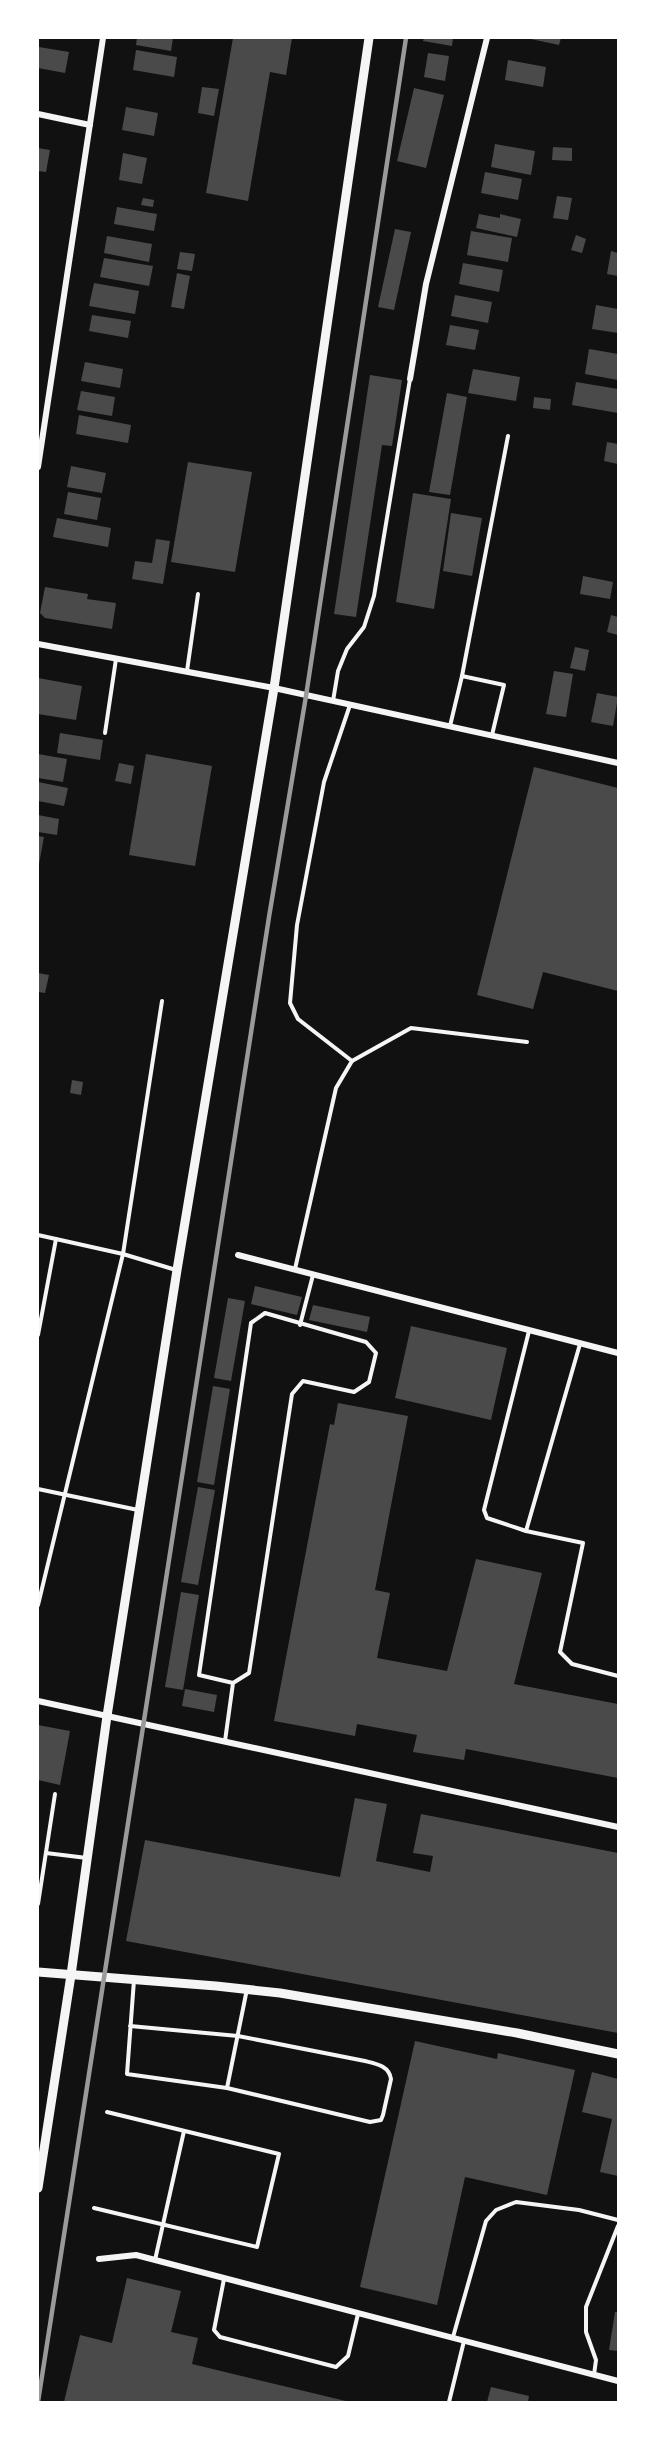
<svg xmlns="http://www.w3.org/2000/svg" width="656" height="2440" font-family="Figtree,sans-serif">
  <rect width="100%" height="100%" fill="#111"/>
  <!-- building -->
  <g fill="#4a4a4a">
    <polygon points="137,38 173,38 171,51 136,45"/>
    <polygon points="233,38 292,38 286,75 270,72 248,201 206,193"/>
    <polygon points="424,38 453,38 452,46 423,41"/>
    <polygon points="526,38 561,38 559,45"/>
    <polygon points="39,47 69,52 65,73 38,68"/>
    <polygon points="136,50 177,57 174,77 133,70"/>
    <polygon points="428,53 449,56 445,81 424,77"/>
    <polygon points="508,60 546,67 543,87 505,80"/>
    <polygon points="202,87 219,89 214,116 198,113"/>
    <polygon points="414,88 444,95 426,168 397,161"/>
    <polygon points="126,107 158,113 154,136 122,130"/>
    <polygon points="495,144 535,151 531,175 491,167"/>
    <polygon points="553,147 572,148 572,161 552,160"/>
    <polygon points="38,148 50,150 46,172 38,171"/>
    <polygon points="123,153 147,158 142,184 119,180"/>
    <polygon points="485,172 522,179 518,200 481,193"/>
    <polygon points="557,196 572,198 568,220 553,218"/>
    <polygon points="143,198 154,200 153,207 141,205"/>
    <polygon points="117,207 157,214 154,231 114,224"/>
    <polygon points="479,214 500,218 500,214 521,219 517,237 476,228"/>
    <polygon points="395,229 411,232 394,310 378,307"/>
    <polygon points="471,231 512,238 508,262 467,255"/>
    <polygon points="576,235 586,239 582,253 571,250"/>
    <polygon points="107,236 152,244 149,262 104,253"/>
    <polygon points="611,251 618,253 618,276 607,274"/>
    <polygon points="180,252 195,254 192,271 177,269"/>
    <polygon points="104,258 153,266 149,286 100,277"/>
    <polygon points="463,263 503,270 499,292 459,284"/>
    <polygon points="177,273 190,276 184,309 171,307"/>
    <polygon points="94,283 139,291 135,314 89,306"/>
    <polygon points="455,295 492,302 488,323 451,316"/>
    <polygon points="596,305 618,309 618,333 592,329"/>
    <polygon points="92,315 131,321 128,338 89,331"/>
    <polygon points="450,325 479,330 475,350 446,345"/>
    <polygon points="589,349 618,354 618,380 585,374"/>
    <polygon points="85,362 123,369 120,388 81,381"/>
    <polygon points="473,369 520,377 516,401 468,393"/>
    <polygon points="370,375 402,380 392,446 382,445 356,617 334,614"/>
    <polygon points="576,382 618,389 618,413 572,405"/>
    <polygon points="81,391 115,397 112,416 77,410"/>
    <polygon points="447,393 467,397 450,495 429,492"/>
    <polygon points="534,397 551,399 550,410 533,408"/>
    <polygon points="79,415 131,425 128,443 76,434"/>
    <polygon points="607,442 618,444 618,464 604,461"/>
    <polygon points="188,462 252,472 235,572 171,562"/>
    <polygon points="71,466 106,473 102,493 67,487"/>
    <polygon points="68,492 101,498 97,520 64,514"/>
    <polygon points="413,493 451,499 434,609 396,602"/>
    <polygon points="451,513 482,518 472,576 443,571"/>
    <polygon points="57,518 111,528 108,547 53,537"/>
    <polygon points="156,539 170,541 163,584 132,579 135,561 152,563"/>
    <polygon points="583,576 613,582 610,599 580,594"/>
    <polygon points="45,587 88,594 87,599 116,603 112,629 45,618 40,613"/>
    <polygon points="611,615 618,617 618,635 607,632"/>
    <polygon points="575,647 589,650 585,671 570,668"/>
    <polygon points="554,671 573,674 566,717 546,714"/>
    <polygon points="38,678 82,686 76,720 38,714"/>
    <polygon points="597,693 618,697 613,726 591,722"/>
    <polygon points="60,733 103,740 100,760 57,753"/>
    <polygon points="38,754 67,759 63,782 38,778"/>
    <polygon points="146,754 212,766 195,866 129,855"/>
    <polygon points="119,763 134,766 131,784 115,781"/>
    <polygon points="534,767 618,788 618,991 543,972 533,1009 477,995"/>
    <polygon points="38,782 68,788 64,806 38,801"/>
    <polygon points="38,815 59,819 57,835 38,832"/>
    <polygon points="38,836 44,837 39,864 38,864"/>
    <polygon points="38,973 49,975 45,993 38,992"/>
    <polygon points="72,1080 83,1082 81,1095 70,1093"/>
    <polygon points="255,1286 302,1297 297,1315 251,1304"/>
    <polygon points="228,1298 245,1301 231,1381 214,1378"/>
    <polygon points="313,1305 370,1317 367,1332 309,1320"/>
    <polygon points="411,1326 507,1348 491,1420 395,1398"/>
    <polygon points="213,1386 230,1389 214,1485 197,1482"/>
    <polygon points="338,1403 408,1416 375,1590 390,1593 377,1658 447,1671 476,1559 542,1573 514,1684 618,1704 618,1778 466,1749 464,1760 413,1752 417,1735 357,1724 355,1736 274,1721 330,1424 334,1425"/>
    <polygon points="198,1487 215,1490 198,1585 181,1582"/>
    <polygon points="181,1592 199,1595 183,1690 165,1687"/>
    <polygon points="185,1689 217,1695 214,1712 182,1706"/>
    <polygon points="38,1725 70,1731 60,1785 38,1780"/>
    <polygon points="355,1798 387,1804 376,1861 430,1872 433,1856 413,1853 421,1814 618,1853 618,2033 126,1941 145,1840 340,1877"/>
    <polygon points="415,2041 497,2059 498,2053 575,2070 547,2195 465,2177 437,2305 360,2287"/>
    <polygon points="592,2072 618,2079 618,2176 600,2172 612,2119 582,2112"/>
    <polygon points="127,2278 181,2291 171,2332 198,2338 192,2364 350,2402 64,2402 80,2335 112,2343"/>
    <polygon points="615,2312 618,2312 618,2351 609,2350"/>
    <polygon points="491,2387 529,2396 528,2402 487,2402"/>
  </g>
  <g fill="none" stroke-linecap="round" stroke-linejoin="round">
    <!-- service -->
    <g stroke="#f5f5f5" stroke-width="4">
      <polyline points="187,671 198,594"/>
      <polyline points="462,676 508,436"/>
      <polyline points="333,701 338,671 347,649 364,627 374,596 410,379"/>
      <polyline points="350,705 324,782 297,925 290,1003 298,1019 352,1061"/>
      <polyline points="450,726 462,676 504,685 492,735"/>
      <polyline points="105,733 116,659"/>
      <polyline points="38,1235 123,1254 162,1001"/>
      <polyline points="295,1269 336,1088 352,1061 411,1028 527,1042"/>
      <polyline points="300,1325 313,1275"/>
      <polyline points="38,1335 56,1239"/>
      <polyline points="580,1344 526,1531 583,1543 560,1652 572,1664 618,1676"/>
      <polyline points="38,1489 138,1510"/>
      <polyline points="526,1531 487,1518 484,1510 529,1331"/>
      <polyline points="38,1605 123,1254 176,1270"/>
      <polyline points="225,1741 233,1683 199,1675 251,1323 265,1313 366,1342 376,1353 369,1382 354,1392 303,1381 292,1394 249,1673 233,1683"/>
      <polyline points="46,1853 87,1858"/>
      <polyline points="38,1904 55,1794"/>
      <path d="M130 2026 238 2036 365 2061C377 2064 389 2066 391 2079L383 2115 381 2120 370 2122 227 2088 127 2074 134 1980"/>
      <polyline points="227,2088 247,1989"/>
      <polyline points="94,2208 257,2247 279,2154 107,2112"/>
      <polyline points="155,2260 184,2131"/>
      <polyline points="224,2279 214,2330 220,2337 336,2367 348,2356 358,2314"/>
      <polyline points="453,2337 486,2221 496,2210 516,2202 579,2210 618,2220"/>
      <polyline points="594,2375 596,2360 586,2332 586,2307 618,2226"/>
      <polyline points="449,2402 464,2341"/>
    </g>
    <!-- minor -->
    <g stroke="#f5f5f5" stroke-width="6">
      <polyline points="38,114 90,125"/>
      <polyline points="410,379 426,284 487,38"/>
      <polyline points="38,467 103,38"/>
      <polyline points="38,644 274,688 618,763"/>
      <polyline points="238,1255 618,1353"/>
      <polyline points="38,1701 618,1827"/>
      <polyline points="99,2259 136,2255 618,2381"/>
    </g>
    <!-- tertiary -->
    <g stroke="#f5f5f5" stroke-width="9">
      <polyline points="38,1972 216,1986 280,1993 517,2033 618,2054"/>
      <polyline points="38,2188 71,1975 107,1716 177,1270 274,688 369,38"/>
    </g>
    <!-- rail -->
    <polyline stroke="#9a9a9a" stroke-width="4.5" points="38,2402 269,917 306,696 406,38"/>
  </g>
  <!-- border -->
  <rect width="656" height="2440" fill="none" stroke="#ffffff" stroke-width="78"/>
</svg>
